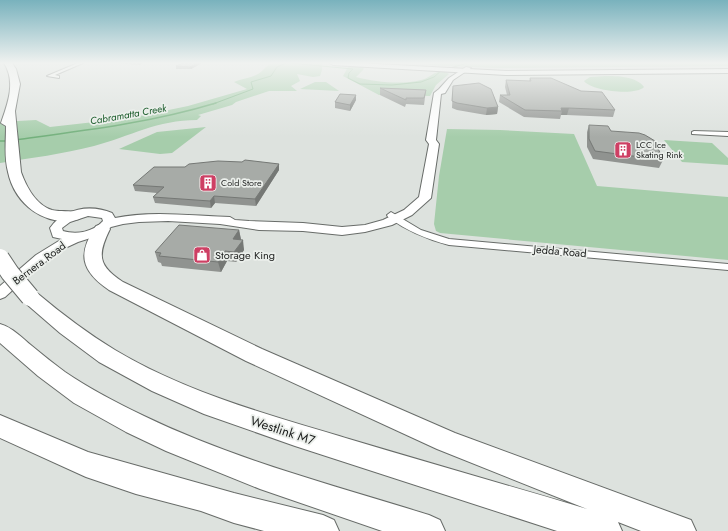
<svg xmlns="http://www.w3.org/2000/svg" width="728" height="531" font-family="Jost,sans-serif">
  <rect width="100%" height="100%" fill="#dde2de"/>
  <!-- green -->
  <g fill="#a6cdab">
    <path d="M272 63H322V70L320 76 313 77 297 74 300 81 291 86 297 91H269L236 102 232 105 198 115 201 116 197 120C157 120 131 136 94 146 63 154 31 158 0 163V122L36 120 50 127 130 118 188 106 247 89 234 82C241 79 250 78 256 75 263 72 265 66 272 63Z"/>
    <polygon points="436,63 728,63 728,66 497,68 426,65"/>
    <path d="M333 65 362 66 364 67 363 70 356 77C376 82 401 85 421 80 432 78 437 66 449 74L436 85 430 96 379 95 343 76 348 67Z"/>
    <path d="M605 76C617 76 636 76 644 87 636 96 591 91 584 81L590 77Z"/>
    <polygon points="315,82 326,82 339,91 300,89"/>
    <polygon points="206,127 172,153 160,154 119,149 157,132"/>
    <polygon points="447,129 500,130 574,134 597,186 728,197 728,260 440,233 436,231 434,224 439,176"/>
    <polygon points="664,140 712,143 728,158 728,165 682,162"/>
  </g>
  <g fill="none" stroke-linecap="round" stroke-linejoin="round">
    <!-- stream-far1 -->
    <g stroke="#73b07c" stroke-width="1">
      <polyline points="290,63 353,69 349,73 348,78 360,84 392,85 421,82 434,77 442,70"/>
      <polyline points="447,69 467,63"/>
      <polyline points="213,104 253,89 251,82 271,76 277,67 286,63"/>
    </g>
    <!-- stream -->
    <g stroke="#73b07c" stroke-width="1.5">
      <path d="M14 140C82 131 150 123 216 103"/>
      <polyline points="0,141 7,141"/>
    </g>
    <defs>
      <g id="minor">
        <polygon points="78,63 83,63 55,75 59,76 59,78 47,76"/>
        <polygon points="694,131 728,132 728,136 692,134 692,132"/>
        <path d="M391 212 421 230 449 239 728 264V270L449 245C426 239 407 231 388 217L387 215Z"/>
      </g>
      <path id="secondary" d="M466 67 471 68 453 80 445 93 441 94 436 140 439 144 431 198 412 215 392 225 365 232 342 235 303 231 259 230 220 224 168 221 139 222 123 224 111 227 100 235 78 242 63 249 37 268 5 297 0 299V286L36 255 62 239 53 237 50 228C63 208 91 204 112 213L115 218C153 210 192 216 230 217L235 220 249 221 303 223 342 227 365 225 383 220 404 210 419 197 429 144 426 140 434 93 439 89 449 78ZM88 216 102 218 103 221C93 232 77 235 63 231L62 228 70 222Z"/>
      <polygon id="primary" points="330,63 358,63 506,71 728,69 728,73 506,75 333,65"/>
      <g id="motorway">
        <path d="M4 63H12L16 69 20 84 15 111 21 172C26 186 36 205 52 210 60 212 70 210 79 213L82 216 79 219C46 228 15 205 8 172 4 158 6 141 6 126L1 123C8 103 16 82 4 63Z"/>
        <path d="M102 224 108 226 110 229C97 255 98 266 123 282L262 349 455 433 691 520 696 531H641L618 522 622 531H557L295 446 204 414 152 391 99 362 60 333 23 301 20 297 23 293 30 291 37 293C62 314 87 333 115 350 187 393 269 415 349 439 428 463 508 485 587 509L437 449 246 361 109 290C81 271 77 254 96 226Z"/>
        <path d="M0 324C12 327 22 338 32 346 43 355 54 364 65 372 90 389 117 403 144 416 235 460 333 485 429 515L440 520 445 531H382L260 489 166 451 126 432 74 403 38 376 0 343Z"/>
        <polygon points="0,415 88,452 234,493 323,515 334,520 339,531 264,531 234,523 201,511 136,494 86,477 0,438"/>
      </g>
    </defs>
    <!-- minor casing -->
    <use href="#minor" stroke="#686c69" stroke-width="2"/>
    <!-- secondary casing -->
    <use href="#secondary" stroke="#686c69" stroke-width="2"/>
    <!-- primary casing -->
    <use href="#primary" stroke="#686c69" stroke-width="2"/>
    <!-- motorway casing -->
    <use href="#motorway" stroke="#686c69" stroke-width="2"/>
    <!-- minor -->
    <use href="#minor" fill="#fff" fill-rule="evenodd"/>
    <!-- secondary -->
    <use href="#secondary" fill="#fff" fill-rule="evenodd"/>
    <!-- primary -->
    <use href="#primary" fill="#fff" fill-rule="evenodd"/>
    <!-- motorway -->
    <use href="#motorway" fill="#fff" fill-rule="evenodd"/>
    <defs>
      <polyline id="motorway-bridge" points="0,258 10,273 30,297"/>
    </defs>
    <!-- motorway-bridge casing -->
    <use href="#motorway-bridge" stroke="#686c69" stroke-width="20" stroke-linecap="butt"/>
    <!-- motorway-bridge -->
    <use href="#motorway-bridge" stroke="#fff" stroke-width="18"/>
  </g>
  <!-- wall -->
  <g fill="#909390">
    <polygon points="114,63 143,63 139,65"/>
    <polygon points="183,63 202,63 191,69 176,69 176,66"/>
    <polygon points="530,78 615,110 613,117 567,115 561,115 560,119 524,117 499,102 500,95 507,95 505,87 506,80 529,81"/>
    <polygon points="453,86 498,107 497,114 486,115 457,110 452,108"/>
    <polygon points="380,88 426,90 424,105 406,104 405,107 380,95"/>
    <polygon points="356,95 356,100 350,111 335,108 335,102"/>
    <polygon points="589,125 611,131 663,160 659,168 593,159 587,147 587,132"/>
    <polygon points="242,162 279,164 279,170 256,206 215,203 211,208 155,203 153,197 157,193 135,191 133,185"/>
    <polygon points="239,230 241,239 244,250 236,262 227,261 221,272 162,266 161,263 158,262 155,252"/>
  </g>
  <!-- shaded-wall -->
  <g fill="#757875">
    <polygon points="138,63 143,63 139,65"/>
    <polygon points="198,63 202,63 191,69 190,67"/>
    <polygon points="356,95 356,100 350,111 350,105"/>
    <polygon points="498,107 497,114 486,115 487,108"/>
    <polygon points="561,108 569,108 567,115 561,115 562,111"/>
    <polygon points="279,164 279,170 256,206 255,199"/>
    <polygon points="214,196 215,203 211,208 210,201"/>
    <polygon points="239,230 241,240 233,239"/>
    <polygon points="243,240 244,250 236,262 234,252"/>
    <polygon points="225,251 227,261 221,272 218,262"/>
  </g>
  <!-- building -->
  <g fill="#a7aba7" stroke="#757875">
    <polygon points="183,63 198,63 190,67 176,66"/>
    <polygon points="530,78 551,78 581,91 602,92 615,110 569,108 561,108 562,111 525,110 500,95 510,95 506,80 531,81"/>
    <polygon points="479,83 491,89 498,107 487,108 457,103 452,101 453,86"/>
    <polygon points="380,88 426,90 424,98 406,98 406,100"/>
    <polygon points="340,94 356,95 350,105 335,102"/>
    <polygon points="589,125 608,126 611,131 639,133 645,135 655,141 663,160 595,151 589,139"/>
    <polygon points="245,160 279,164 255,199 214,196 210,201 153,197 164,187 133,185 154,167 185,167 189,164 218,161 242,162"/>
    <polygon points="179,225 239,230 233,239 243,240 234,252 225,251 218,262 159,256 161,253 155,252"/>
  </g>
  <!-- sky -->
  <linearGradient id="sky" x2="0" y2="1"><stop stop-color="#79b2bd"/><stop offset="0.46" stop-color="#f0f2f0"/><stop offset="1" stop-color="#f0f2f0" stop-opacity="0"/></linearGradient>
  <rect width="728" height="137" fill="url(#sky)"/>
  <!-- icons -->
  <defs>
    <symbol id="building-square" viewBox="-11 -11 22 22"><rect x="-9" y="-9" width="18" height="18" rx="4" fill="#ce3f64" stroke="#ebefeb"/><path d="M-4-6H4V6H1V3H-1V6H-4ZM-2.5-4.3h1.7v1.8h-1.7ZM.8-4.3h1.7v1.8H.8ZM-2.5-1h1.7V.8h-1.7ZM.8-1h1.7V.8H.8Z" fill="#fff"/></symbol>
    <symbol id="shop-square" viewBox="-11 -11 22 22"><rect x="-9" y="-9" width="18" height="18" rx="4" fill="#ce3f64" stroke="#ebefeb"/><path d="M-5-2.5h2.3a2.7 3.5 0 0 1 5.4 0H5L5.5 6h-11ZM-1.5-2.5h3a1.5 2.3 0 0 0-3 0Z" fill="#fff"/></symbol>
  </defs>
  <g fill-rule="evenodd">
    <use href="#building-square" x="613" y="140" width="20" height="20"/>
    <use href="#building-square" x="198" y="173" width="20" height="20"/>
    <use href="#shop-square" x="192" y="245" width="20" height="20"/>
  </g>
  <g text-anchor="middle" stroke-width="3.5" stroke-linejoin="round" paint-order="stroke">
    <!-- far-poi labels -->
    <g font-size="9" fill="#1c1e1d" stroke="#ebefeb" text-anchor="start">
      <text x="636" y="148">LCC Ice<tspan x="636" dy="10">Skating Rink</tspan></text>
      <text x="221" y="186">Cold Store</text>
    </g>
    <!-- far-water labels -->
    <g font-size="10" font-style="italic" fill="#1a5b2a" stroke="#ebefeb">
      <text transform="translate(128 114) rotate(-10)" y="4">Cabramatta Creek</text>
    </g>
    <!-- street labels -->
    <g font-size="11" fill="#1c1e1d" stroke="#ebefeb">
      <text transform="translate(560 251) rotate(5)" y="4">Jedda Road</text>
      <text transform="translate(39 263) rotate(-37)" y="4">Bernera Road</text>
    </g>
    <!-- poi labels -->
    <g font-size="11" fill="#1c1e1d" stroke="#ebefeb" text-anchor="start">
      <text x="215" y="259">Storage King</text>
    </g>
    <!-- near-street labels -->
    <g font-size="13" fill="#1c1e1d" stroke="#ebefeb">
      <text transform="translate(283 430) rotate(18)" y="5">Westlink M7</text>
    </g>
  </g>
</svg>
